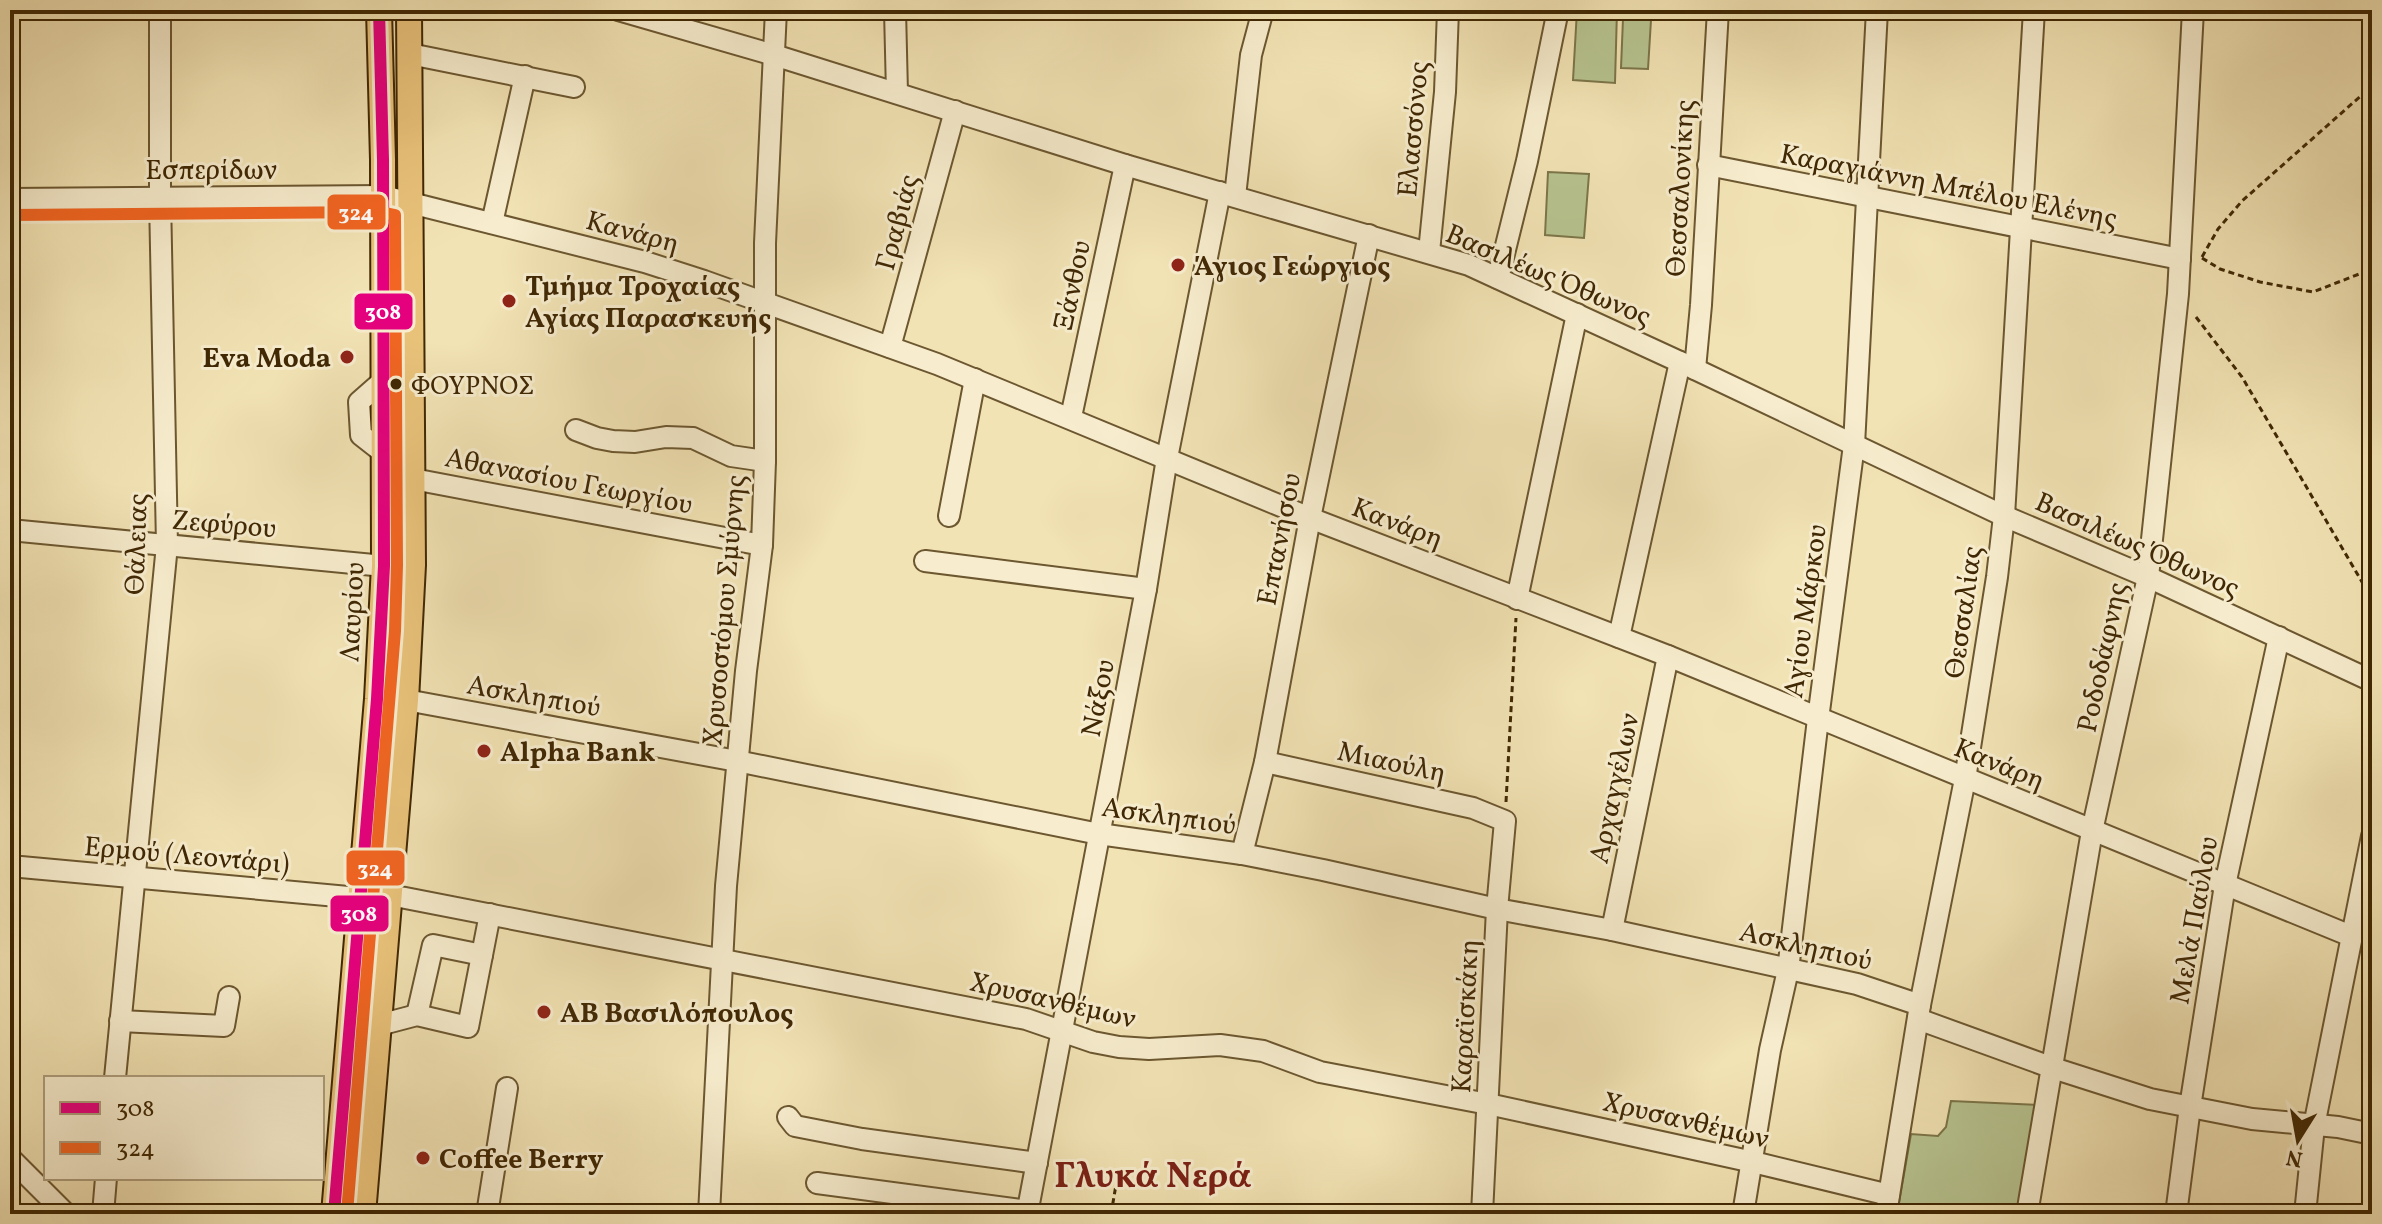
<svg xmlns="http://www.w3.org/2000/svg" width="2382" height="1224" font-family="Vollkorn,serif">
  <rect width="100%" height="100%" fill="#f2e3b4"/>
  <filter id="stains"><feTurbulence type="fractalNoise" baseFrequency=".0025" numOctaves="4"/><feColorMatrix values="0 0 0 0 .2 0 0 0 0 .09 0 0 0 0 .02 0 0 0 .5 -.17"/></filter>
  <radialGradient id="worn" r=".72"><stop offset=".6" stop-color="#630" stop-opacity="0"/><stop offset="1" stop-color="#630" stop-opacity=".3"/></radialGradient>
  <!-- green -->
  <g fill="#b7c490" stroke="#7c764a" stroke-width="2">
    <polygon points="1577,10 1617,10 1615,83 1573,80"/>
    <polygon points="1623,19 1651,20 1648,69 1621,68"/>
    <polygon points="1548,172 1589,174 1584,238 1545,235"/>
    <polygon points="1951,1101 2040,1105 2020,1214 1897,1214 1911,1134 1938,1136 1946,1127"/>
  </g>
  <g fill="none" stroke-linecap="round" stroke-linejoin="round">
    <defs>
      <g id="minor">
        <polyline points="618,10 774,55 1125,165 1469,265 1680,362 2004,516 2148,577 2372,681"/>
        <polyline points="895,10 897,93"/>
        <polyline points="410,54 574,87"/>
        <polyline points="1708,165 2180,259"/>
        <polyline points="1235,196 1251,55 1263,10"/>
        <polyline points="10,199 383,196 645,262 704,281 937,364 1310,518 1668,656 2351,936"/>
        <polyline points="492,223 525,76"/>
        <polyline points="1429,252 1445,92 1448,10"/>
        <polyline points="1498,278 1527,161 1558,10"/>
        <polyline points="890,347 955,111"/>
        <polyline points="1695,369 1701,305 1718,10"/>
        <polyline points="384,380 359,402 361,435 384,453"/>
        <polyline points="1071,417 1125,165"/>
        <polyline points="576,430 597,438 613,441 635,442 666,437 693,438 731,456 765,461"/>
        <polyline points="413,479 762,545"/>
        <polyline points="949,516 975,379"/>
        <polyline points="10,530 384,566"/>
        <polyline points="925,561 1146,589"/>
        <polyline points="1517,599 1577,314"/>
        <polyline points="1619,637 1680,362"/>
        <polyline points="406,700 737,761 1099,834 1242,854 1323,870 1497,909 1612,930 1857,984 1920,1005"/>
        <polyline points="1265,762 1473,808 1505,821 1497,909 1482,1214"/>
        <polyline points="1242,854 1265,762 1310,518 1369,235"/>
        <polyline points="10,866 359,898"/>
        <polyline points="390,895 1026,1019 1093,1042 1119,1047 1149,1049 1220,1045 1263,1051 1320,1072 1488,1104 1753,1162 1889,1195"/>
        <polyline points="1612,930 1668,656"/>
        <polyline points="417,1015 433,945 482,955"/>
        <polyline points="1918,1019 2053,1068 2150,1099 2252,1119 2338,1127 2372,1134"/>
        <polyline points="120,1021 224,1026 229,997"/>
        <polyline points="379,1025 417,1015 468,1027 490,914"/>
        <polyline points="115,1078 167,545 160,198 160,10"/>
        <polyline points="788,1117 795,1126 862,1139 1037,1163"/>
        <polyline points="10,1158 66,1214"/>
        <polyline points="817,1183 1028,1211"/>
        <polyline points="103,1214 106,1178"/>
        <polyline points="487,1214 507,1088"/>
        <polyline points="709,1214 726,886 746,671 762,545 765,461 765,243 776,10"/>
        <polyline points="1027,1214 1146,589 1167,458 1220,192"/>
        <polyline points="1743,1214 1770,1050 1788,970 1818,719 1854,445 1877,10"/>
        <polyline points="1886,1214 1920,1005 1965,779 1997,577 2004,516 2034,10"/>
        <polyline points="2027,1214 2092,831 2148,577 2178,294 2193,10"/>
        <polyline points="2176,1214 2190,1107 2225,885 2279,637"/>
        <polyline points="2305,1214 2314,1126 2372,836"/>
      </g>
      <g id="major">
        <polyline points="334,1214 377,699 384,566 383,160 379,10"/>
        <polyline points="363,1214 406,700 413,565 409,10"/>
      </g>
    </defs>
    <!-- minor casing -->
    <use href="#minor" stroke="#6c5730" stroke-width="24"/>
    <!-- major casing -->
    <use href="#major" stroke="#402804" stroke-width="28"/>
    <!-- path -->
    <g stroke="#402804" stroke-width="3" stroke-dasharray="6 4" stroke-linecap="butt">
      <polyline points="2202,257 2218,229 2242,201 2372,86"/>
      <polyline points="2202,258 2220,269 2260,282 2313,292 2372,269"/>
      <polyline points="2196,317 2242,377 2372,599"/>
      <polyline points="1506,802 1516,618"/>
      <polyline points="1111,1214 1116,1185"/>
    </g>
    <!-- minor -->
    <use href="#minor" stroke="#f7edce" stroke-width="20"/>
    <!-- major -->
    <use href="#major" stroke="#e9c27a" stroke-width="24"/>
    <defs>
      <polyline id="bus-1" points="334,1214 377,699 384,566 383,160 379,10"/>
      <polyline id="bus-2" points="10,215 381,212 395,215 397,565 395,631 347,1213"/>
    </defs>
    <!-- bus-1 casing -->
    <use href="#bus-1" stroke="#f7edce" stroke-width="18"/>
    <!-- bus-2 casing -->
    <use href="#bus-2" stroke="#f7edce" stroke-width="18"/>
    <!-- bus-1 -->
    <use href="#bus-1" stroke="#e5007d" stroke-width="12"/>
    <!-- bus-2 -->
    <use href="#bus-2" stroke="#f26522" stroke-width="12"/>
  </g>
  <!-- markers -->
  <g fill="#8f2418" stroke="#f7edce" stroke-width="3">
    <circle cx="1178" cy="265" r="8"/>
    <circle cx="509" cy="301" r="8"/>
    <circle cx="347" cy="357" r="8"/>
    <circle cx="484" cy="751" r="8"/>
    <circle cx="544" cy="1012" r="8"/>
    <circle cx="423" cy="1158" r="8"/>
  </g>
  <circle fill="#402804" stroke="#f7edce" stroke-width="3" cx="396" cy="384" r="7"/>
  <g text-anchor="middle" stroke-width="6" stroke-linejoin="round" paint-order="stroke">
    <!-- bus labels -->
    <g font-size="26" fill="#402804" stroke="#f7edce" text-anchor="start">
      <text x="411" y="394">ΦΟΥΡΝΟΣ</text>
    </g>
    <!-- street labels -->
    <g font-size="28" fill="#402804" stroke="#f7edce">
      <text transform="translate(1412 129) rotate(-85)" y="10">Ελασσόνος</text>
      <text x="211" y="179">Εσπερίδων</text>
      <text transform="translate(1949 185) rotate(11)" y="10">Καραγιάννη Μπέλου Ελένης</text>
      <text transform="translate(1679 188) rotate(-87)" y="10">Θεσσαλονίκης</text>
      <text transform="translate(896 222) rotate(-75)" y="10">Γραβιάς</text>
      <text transform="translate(633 231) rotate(15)" y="10">Κανάρη</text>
      <text transform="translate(1549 274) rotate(23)" y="10">Βασιλέως Όθωνος</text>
      <text transform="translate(1071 285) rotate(-78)" y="10">Ξάνθου</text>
      <text transform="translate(569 480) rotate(11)" y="10">Αθανασίου Γεωργίου</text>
      <text transform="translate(1398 522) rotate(21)" y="10">Κανάρη</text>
      <text transform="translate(224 523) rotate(5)" y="10">Ζεφύρου</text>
      <text transform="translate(1278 539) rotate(-79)" y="10">Επτανήσου</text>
      <text transform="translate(135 544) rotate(-88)" y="10">Θάλειας</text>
      <text transform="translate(2138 544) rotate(24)" y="10">Βασιλέως Όθωνος</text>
      <text transform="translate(723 610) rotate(-85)" y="10">Χρυσοστόμου Σμύρνης</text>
      <text transform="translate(1804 611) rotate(-82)" y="10">Αγίου Μάρκου</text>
      <text transform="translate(351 612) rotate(-87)" y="10">Λαυρίου</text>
      <text transform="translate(1962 612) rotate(-82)" y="10">Θεσσαλίας</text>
      <text transform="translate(2101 657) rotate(-78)" y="10">Ροδοδάφνης</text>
      <text transform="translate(534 695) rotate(10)" y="10">Ασκληπιού</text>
      <text transform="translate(1097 698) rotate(-79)" y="10">Νάξου</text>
      <text transform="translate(1392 761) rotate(12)" y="10">Μιαούλη</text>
      <text transform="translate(2000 763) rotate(22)" y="10">Κανάρη</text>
      <text transform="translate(1613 788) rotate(-78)" y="10">Αρχαγγέλων</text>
      <text transform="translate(1169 815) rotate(8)" y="10">Ασκληπιού</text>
      <text transform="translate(187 854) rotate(5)" y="10">Ερμού (Λεοντάρι)</text>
      <text transform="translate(2193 920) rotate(-80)" y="10">Μελά Παύλου</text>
      <text transform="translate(1806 945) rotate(13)" y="10">Ασκληπιού</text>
      <text transform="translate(1053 999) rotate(13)" y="10">Χρυσανθέμων</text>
      <text transform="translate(1464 1016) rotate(-87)" y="10">Καραϊσκάκη</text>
      <text transform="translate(1686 1119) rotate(13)" y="10">Χρυσανθέμων</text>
    </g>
    <!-- poi labels -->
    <g font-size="28" font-weight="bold" fill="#402804" stroke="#f7edce" text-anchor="start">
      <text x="1194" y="275">Άγιος Γεώργιος</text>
      <text x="525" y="295">Τμήμα Τροχαίας<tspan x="525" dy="32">Αγίας Παρασκευής</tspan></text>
      <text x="331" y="367" text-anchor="end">Eva Moda</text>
      <text x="500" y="761">Alpha Bank</text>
      <text x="560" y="1022">ΑΒ Βασιλόπουλος</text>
      <text x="439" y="1168">Coffee Berry</text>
    </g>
    <!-- district labels -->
    <g font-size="36" font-weight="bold" fill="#7a1f14" stroke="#f7edce">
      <text x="1153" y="1187">Γλυκά Νερά</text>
    </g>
  </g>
  <g stroke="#f7edce" stroke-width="3">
    <rect x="326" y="193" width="61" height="38" rx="8" fill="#f26522"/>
    <rect x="353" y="292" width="61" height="39" rx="8" fill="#e5007d"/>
    <rect x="345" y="849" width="61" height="38" rx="8" fill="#f26522"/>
    <rect x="329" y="894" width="61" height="39" rx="8" fill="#e5007d"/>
  </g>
  <g font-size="22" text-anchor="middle" font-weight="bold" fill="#fff">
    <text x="356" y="220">324</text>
    <text x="383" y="319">308</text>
    <text x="375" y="876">324</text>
    <text x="359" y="921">308</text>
  </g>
  <!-- margin -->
  <rect width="2382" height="1224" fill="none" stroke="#f2e3b4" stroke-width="40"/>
  <rect x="12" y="12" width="2358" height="1200" fill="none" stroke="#402804" stroke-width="4"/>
  <rect x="20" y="20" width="2342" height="1184" fill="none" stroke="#402804" stroke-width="2"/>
  <!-- legend -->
  <rect x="44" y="1076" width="280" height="104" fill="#f7edce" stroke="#ae9e7d" stroke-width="2"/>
  <rect x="60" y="1102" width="40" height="12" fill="#e5007d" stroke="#ae9e7d" stroke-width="2"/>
  <text x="116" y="1116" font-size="24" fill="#402804">308</text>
  <rect x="60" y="1142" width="40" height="12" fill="#f26522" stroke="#ae9e7d" stroke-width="2"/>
  <text x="116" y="1156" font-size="24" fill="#402804">324</text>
  <!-- north arrow -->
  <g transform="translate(2298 1140) rotate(191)" stroke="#f7edce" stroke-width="6" paint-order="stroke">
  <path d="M0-6L14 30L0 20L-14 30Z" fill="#402804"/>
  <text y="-12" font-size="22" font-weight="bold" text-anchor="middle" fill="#402804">N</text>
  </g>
  <rect width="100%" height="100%" filter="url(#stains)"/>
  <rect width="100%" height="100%" fill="url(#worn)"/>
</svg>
